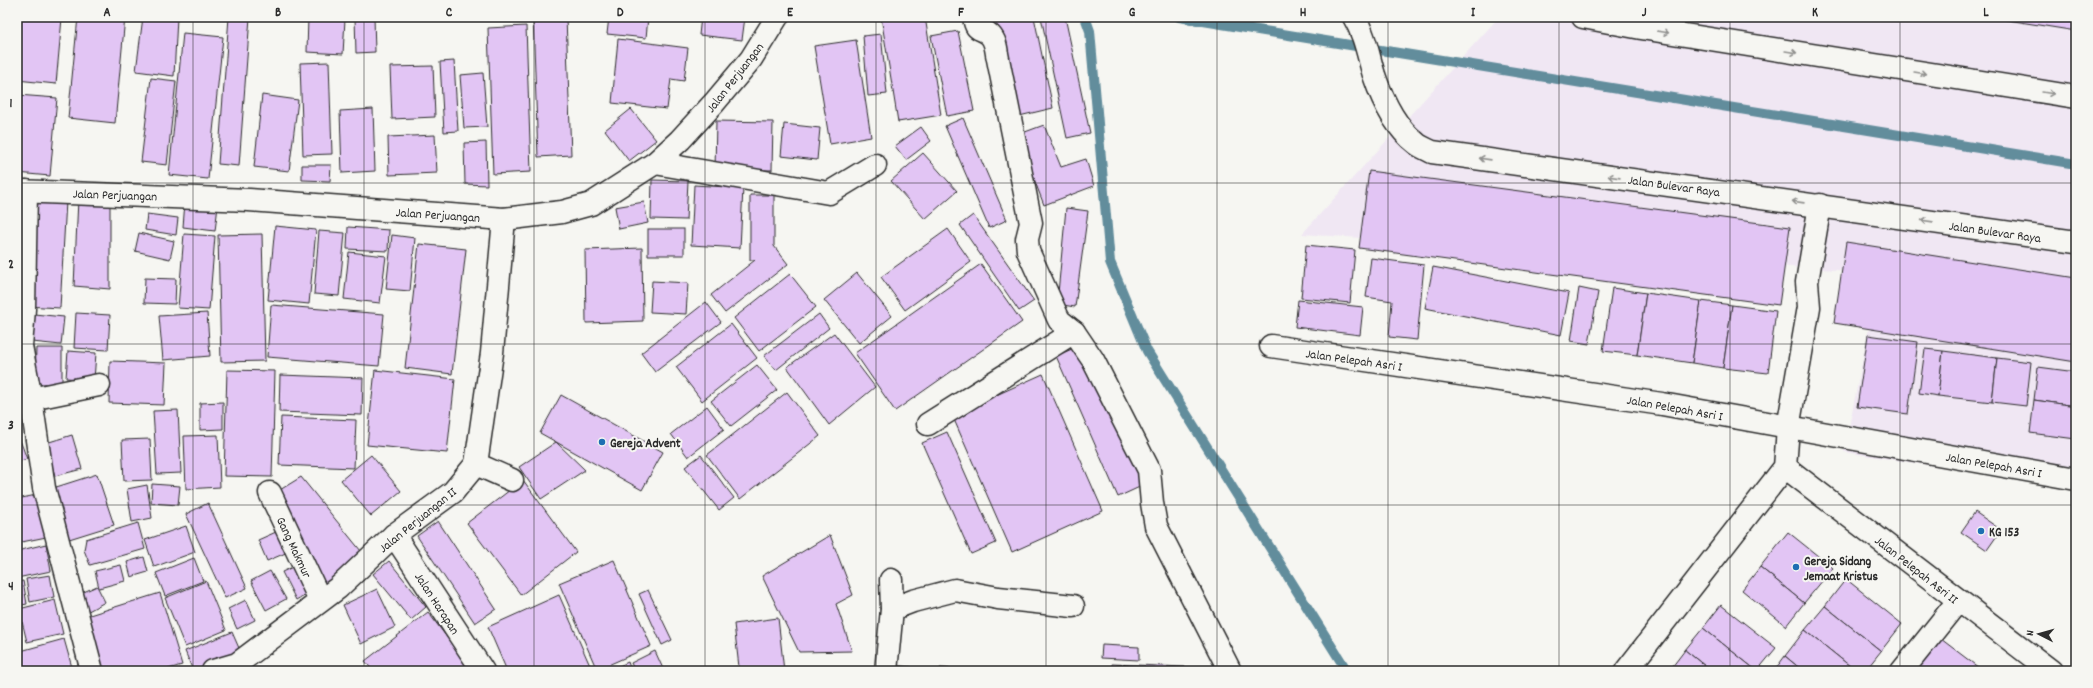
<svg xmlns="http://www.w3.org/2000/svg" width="2093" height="688" font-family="Dekko,sans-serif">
  <rect width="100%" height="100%" fill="#f6f6f2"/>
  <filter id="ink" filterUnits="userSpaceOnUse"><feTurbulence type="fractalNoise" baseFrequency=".025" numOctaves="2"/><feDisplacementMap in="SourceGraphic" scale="8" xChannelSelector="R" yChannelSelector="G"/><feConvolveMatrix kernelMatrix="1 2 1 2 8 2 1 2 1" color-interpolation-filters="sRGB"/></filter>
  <g filter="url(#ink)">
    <!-- built -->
    <polygon fill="#f0e7f3" points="1499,17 2076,17 2076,488 1844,452 1880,273 1302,234"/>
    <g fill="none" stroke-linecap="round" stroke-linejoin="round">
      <!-- stream -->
      <g stroke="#628d9c" stroke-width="10">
        <polyline points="1085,17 1090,31 1110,262 1147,351 1347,671"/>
        <polyline points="1179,17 2076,164"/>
      </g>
    </g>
    <!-- building -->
    <g fill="#e2c5f4" stroke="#2b2b2b">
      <polygon points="17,17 62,18 56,84 17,80"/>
      <polygon points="78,17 125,17 115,123 68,118"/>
      <polygon points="143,17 177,17 174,76 136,71"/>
      <polygon points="229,17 250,17 239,166 218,164"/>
      <polygon points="308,17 345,19 343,54 307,52"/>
      <polygon points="355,17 374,17 375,52 356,53"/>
      <polygon points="533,17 566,17 571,155 538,157"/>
      <polygon points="609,17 648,17 646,38 607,34"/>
      <polygon points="701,17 745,17 742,40 699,35"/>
      <polygon points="881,17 925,17 941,115 898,122"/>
      <polygon points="993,17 1034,17 1053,108 1015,117"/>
      <polygon points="1041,17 1065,17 1090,133 1067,138"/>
      <polygon points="1989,17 2076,17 2076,31"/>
      <polygon points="526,26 531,172 493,174 488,28"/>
      <polygon points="958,31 974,111 947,116 931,36"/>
      <polygon points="183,33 223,37 208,179 169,175"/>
      <polygon points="881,34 887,94 868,96 863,36"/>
      <polygon points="618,39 688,48 684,81 671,79 667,109 612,103"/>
      <polygon points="856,40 871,137 830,144 814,46"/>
      <polygon points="454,61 458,131 444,132 440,62"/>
      <polygon points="329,62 332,154 303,155 300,63"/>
      <polygon points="433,66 435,117 392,119 390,67"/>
      <polygon points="483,73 487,127 464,128 460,75"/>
      <polygon points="151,78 176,81 167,165 141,162"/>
      <polygon points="17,95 57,98 50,176 17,173"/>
      <polygon points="262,95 298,100 289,171 254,167"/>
      <polygon points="373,109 375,171 342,173 340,111"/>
      <polygon points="631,109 656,140 629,161 605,130"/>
      <polygon points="963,118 1007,220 989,228 945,126"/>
      <polygon points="716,121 773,122 772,170 715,170"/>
      <polygon points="784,124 820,128 817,160 781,156"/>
      <polygon points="1044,125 1061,167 1086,159 1094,186 1044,205 1017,135"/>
      <polygon points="921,127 931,141 906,160 895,146"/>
      <polygon points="435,135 437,173 389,175 388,137"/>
      <polygon points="486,142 487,185 465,184 464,143"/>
      <polygon points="923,153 957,191 925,219 891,181"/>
      <polygon points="302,165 331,165 330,181 302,180"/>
      <polygon points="1369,171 1790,227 1779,305 1359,248"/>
      <polygon points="652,180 688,181 686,220 651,219"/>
      <polygon points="694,185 743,188 740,248 691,245"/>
      <polygon points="750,195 774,195 774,246 788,264 725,313 711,295 755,260 750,260"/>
      <polygon points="33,199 66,201 60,308 27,306"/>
      <polygon points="78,199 110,201 110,289 74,286"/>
      <polygon points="185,202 218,206 215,231 183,227"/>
      <polygon points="644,202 648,223 619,229 615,207"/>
      <polygon points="1066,208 1088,211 1075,307 1057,304"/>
      <polygon points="147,214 178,218 176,235 145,230"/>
      <polygon points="973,215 1034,301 1019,311 960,225"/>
      <polygon points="275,226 316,230 309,304 268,300"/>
      <polygon points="348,227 389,230 388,251 347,249"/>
      <rect x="648" y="229" width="36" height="26"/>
      <polygon points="948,229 971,262 905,310 881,277"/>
      <polygon points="319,231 345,233 339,296 314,294"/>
      <polygon points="139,233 174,241 170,259 135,251"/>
      <polygon points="184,234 215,236 209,310 178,308"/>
      <polygon points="262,234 265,361 221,362 218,235"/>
      <polygon points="392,235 415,238 410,291 386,289"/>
      <polygon points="1846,242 2076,278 2076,362 1834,323"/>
      <polygon points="419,244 466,249 452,374 405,368"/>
      <polygon points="1306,245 1355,250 1350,303 1301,298"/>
      <polygon points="642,248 643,321 586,323 585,250"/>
      <polygon points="349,252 386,256 380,303 344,299"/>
      <polygon points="1371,258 1424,265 1417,340 1389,337 1392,301 1366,297"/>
      <polygon points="981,264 1022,322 895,411 855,353"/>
      <polygon points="1433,267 1569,293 1561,335 1425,308"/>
      <polygon points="857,273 892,316 859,343 824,300"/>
      <polygon points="790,274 816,307 759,351 734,318"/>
      <polygon points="145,278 176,279 175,304 144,303"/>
      <polygon points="652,281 688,283 686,314 650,312"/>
      <polygon points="1579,288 1598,292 1589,344 1571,341"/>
      <polygon points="1612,288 1646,293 1637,355 1603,351"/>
      <polygon points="1646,293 1701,301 1692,363 1637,355"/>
      <polygon points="1298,300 1363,307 1360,335 1295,327"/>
      <polygon points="1701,301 1732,305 1723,368 1692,363"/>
      <polygon points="706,302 721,322 655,372 641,353"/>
      <polygon points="271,305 384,314 379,366 267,357"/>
      <polygon points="1732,305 1776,311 1768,373 1723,368"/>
      <polygon points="76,313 110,315 108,350 74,348"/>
      <polygon points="207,313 210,356 163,360 159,316"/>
      <polygon points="34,314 64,317 61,345 32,342"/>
      <polygon points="819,314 829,328 776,370 764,356"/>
      <polygon points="731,324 757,358 702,401 676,367"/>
      <polygon points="834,333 875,387 829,425 787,367"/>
      <polygon points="1868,335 1918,342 1908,414 1857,407"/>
      <polygon points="1081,345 1146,484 1118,497 1056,356"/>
      <polygon points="36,348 62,348 62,384 35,384"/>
      <polygon points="1925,349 1943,351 1938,396 1919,393"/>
      <polygon points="68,351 96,353 94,380 66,378"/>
      <polygon points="1943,351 1997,358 1992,402 1938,396"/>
      <polygon points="1997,358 2031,362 2026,406 1992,402"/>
      <polygon points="110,361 166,363 164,405 109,403"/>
      <polygon points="757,365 777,390 731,426 711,401"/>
      <polygon points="2038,367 2076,372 2076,406 2034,400"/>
      <polygon points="227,370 275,371 272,477 224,476"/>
      <polygon points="375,370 455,379 447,453 367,445"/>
      <polygon points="1043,374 1103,511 1012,552 952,415"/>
      <polygon points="280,375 363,378 362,415 279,412"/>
      <polygon points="787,392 820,436 740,499 707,455"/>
      <polygon points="561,395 663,452 642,490 540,433"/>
      <polygon points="2034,400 2076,406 2076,439 2030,433"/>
      <polygon points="223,402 223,429 200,430 200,403"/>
      <polygon points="707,406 724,429 688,457 671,434"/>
      <polygon points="178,410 181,473 157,474 153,411"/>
      <polygon points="281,417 356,420 354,468 279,465"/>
      <polygon points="17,432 27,459 17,462"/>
      <polygon points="947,432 996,543 971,554 922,443"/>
      <polygon points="72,435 82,469 55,476 46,443"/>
      <polygon points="218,435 220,487 186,489 184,436"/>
      <polygon points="150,439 152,480 124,481 122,440"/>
      <polygon points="556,442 585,470 541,499 519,467"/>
      <polygon points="371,455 401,491 371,516 341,480"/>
      <polygon points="701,455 734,498 719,510 685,467"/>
      <polygon points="97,474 114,525 66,540 50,489"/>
      <polygon points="301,477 361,551 322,587 275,493"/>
      <polygon points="523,480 576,552 521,595 467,523"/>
      <polygon points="152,484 180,486 178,505 151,503"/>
      <polygon points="147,485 152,518 132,522 127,489"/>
      <polygon points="41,494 51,536 17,543 17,499"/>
      <polygon points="208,503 247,588 225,598 186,514"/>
      <polygon points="1975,512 2001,530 1987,550 1961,532"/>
      <polygon points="438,521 496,609 475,623 417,536"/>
      <polygon points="138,523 145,549 90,565 84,550 86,539"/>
      <polygon points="186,526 195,552 154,567 145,540"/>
      <polygon points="285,528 295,549 267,561 258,540"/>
      <polygon points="1788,532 1833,568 1804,603 1760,567"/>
      <polygon points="830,535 853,595 836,604 852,651 799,652 762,576"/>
      <polygon points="46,544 51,571 17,578 17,551"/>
      <polygon points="144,557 148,572 131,577 127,562"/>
      <polygon points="194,558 203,581 165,596 156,573"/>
      <polygon points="614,560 651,646 597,670 559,583"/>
      <polygon points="389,561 426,607 411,620 373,574"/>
      <polygon points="121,565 125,581 99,588 95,571"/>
      <polygon points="297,565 311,591 296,600 282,572"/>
      <polygon points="1760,567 1804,603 1786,626 1742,590"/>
      <polygon points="270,571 286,599 266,610 251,581"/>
      <polygon points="50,575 54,597 30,602 26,579"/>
      <polygon points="1846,579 1902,624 1881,651 1825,606"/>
      <polygon points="23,581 27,604 17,606 17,582"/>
      <polygon points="206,581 226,630 185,647 165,598"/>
      <polygon points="97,586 105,602 81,615 77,595"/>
      <polygon points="377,589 395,627 361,644 343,605"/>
      <polygon points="648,590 672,640 662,645 639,594"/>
      <polygon points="160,593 182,665 161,671 95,671 80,618"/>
      <polygon points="559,595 591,668 585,671 507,671 488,627"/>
      <polygon points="55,600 63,634 27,642 19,609"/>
      <polygon points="246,600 255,620 237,629 228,609"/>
      <polygon points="1721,605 1776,648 1757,671 1703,628"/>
      <polygon points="1825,606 1881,651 1865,671 1856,671 1805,630"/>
      <polygon points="428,612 472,671 373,671 365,661"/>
      <polygon points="778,618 784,671 711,671 739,667 734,624"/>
      <polygon points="1703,628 1757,671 1711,671 1685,650"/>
      <polygon points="17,630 20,644 17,645"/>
      <polygon points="1805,630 1856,671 1803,671 1785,656"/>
      <polygon points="232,632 242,655 205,671 193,671 185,651"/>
      <polygon points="64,639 73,671 17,671 17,652"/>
      <polygon points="1941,639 1983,671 1917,671"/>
      <polygon points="1102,645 1139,647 1139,660 1101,658"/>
      <polygon points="1685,650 1711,671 1669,671"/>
      <polygon points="655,651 664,671 635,671 631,663"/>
      <polygon points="1785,656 1803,671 1774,671"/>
      <polygon points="628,662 631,671 608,671"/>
      <polygon points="1112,664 1185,667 1185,671 1112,671"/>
      <polygon points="890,665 911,667 911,671 890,671"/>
      <polygon points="940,668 989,671 940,671"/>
    </g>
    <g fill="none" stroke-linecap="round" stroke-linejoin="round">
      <defs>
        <g id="minor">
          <path d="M974 17C976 33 981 26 990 35 995 40 996 47 997 54L1031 223 1027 239 1028 251 1059 320 1074 332 1093 360 1149 470 1152 503 1156 526 1230 671"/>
          <path d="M1354 17C1365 35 1368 55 1374 75 1382 99 1395 127 1416 143 1420 147 1427 149 1432 152L2076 242"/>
          <polyline points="1583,17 1641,28 2076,97"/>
          <polyline points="655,163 829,193 875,165"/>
          <polyline points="17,191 249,200 504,219 562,212 591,204 655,163 680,140 714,103 751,59 777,17"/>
          <polyline points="26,191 24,309 21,346 31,399"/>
          <polyline points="1271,346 1662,404 2076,479"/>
          <polyline points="928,424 1074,332"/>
          <polyline points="476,464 512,480"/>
          <polyline points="1785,467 2051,671"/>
          <polyline points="270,493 320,600"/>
          <polyline points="394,535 483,671"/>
          <polyline points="892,609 913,601 955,590 998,598 1073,606"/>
          <polyline points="92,671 44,488 31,399 99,385"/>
          <polyline points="213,671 237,664 338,588 394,535 453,492 476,464 492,353 504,219"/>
          <polyline points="886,671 892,609 891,580"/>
          <polyline points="1626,671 1785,467 1788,428 1809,307 1807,282 1820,205"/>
          <polyline points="1902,671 1958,601"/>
        </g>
      </defs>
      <!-- minor casing -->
      <use href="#minor" stroke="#2b2b2b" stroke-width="25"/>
      <!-- minor -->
      <use href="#minor" stroke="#f6f6f2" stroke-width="22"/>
    </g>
    <!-- one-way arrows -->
    <defs><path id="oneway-shaft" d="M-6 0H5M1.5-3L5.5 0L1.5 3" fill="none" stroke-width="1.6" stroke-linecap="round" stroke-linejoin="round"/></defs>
    <g stroke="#90908e">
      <use href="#oneway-shaft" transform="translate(1663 32) rotate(9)"/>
      <use href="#oneway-shaft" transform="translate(1791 52) rotate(9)"/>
      <use href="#oneway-shaft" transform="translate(1920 73) rotate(9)"/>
      <use href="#oneway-shaft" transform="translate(2048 93) rotate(9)"/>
      <use href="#oneway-shaft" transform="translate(1485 159) rotate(-172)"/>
      <use href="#oneway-shaft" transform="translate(1614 177) rotate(-172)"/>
      <use href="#oneway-shaft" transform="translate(1798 202) rotate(-172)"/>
      <use href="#oneway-shaft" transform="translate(1927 221) rotate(-172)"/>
    </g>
  </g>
  <!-- grid -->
  <path fill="none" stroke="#2b2b2b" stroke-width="1" stroke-opacity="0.55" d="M193 17V671M364 17V671M534 17V671M705 17V671M876 17V671M1046 17V671M1217 17V671M1388 17V671M1559 17V671M1730 17V671M1900 17V671M17 183H2076M17 344H2076M17 505H2076"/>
  <!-- markers -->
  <g fill="#1f6fb2" stroke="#f6f6f2" stroke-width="1.5">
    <circle cx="602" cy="442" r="4"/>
    <circle cx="1981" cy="531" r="4"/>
    <circle cx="1796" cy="567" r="4"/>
  </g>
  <g text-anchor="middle" stroke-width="4" stroke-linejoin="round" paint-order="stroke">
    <!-- street labels -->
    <g font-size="13" fill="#2b2b2b" stroke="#f6f6f2">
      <text transform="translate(734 77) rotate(-52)" y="5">Jalan Perjuangan</text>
      <text transform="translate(1674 185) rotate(8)" y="5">Jalan Bulevar Raya</text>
      <text transform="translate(115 194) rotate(2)" y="5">Jalan Perjuangan</text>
      <text transform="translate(438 214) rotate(4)" y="5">Jalan Perjuangan</text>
      <text transform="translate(1995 231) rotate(8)" y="5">Jalan Bulevar Raya</text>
      <text transform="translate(1354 359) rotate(8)" y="5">Jalan Pelepah Asri I</text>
      <text transform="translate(1675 407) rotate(10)" y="5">Jalan Pelepah Asri I</text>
      <text transform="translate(1994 464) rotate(10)" y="5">Jalan Pelepah Asri I</text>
      <text transform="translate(417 519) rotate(-39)" y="5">Jalan Perjuangan II</text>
      <text transform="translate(295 547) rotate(65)" y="5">Gang Makmur</text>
      <text transform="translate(1917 569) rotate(38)" y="5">Jalan Pelepah Asri II</text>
      <text transform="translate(438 603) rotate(57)" y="5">Jalan Harapan</text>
    </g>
    <!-- poi labels -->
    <g font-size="13" font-weight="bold" fill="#2b2b2b" stroke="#f6f6f2" text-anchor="start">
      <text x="610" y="447">Gereja Advent</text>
      <text x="1989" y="536">KG 153</text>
      <text x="1804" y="565">Gereja Sidang<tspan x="1804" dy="15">Jemaat Kristus</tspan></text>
    </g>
  </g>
  <!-- margin -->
  <rect width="2093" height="688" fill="none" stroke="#f6f6f2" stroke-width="44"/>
  <!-- north arrow -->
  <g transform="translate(2039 634) rotate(276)" stroke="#f6f6f2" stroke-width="3" paint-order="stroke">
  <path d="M0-3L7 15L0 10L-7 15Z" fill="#2b2b2b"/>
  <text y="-6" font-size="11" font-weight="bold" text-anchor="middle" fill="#2b2b2b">N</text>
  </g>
  <rect x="22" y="22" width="2049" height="644" fill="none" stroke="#2b2b2b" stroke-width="1.5"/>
  <g font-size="13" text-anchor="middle" font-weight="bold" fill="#2b2b2b">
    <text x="107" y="16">A</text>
    <text x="278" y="16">B</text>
    <text x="449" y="16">C</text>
    <text x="620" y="16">D</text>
    <text x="790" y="16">E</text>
    <text x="961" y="16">F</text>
    <text x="1132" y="16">G</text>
    <text x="1303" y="16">H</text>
    <text x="1473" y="16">I</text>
    <text x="1644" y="16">J</text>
    <text x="1815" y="16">K</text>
    <text x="1986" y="16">L</text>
    <text x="11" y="107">1</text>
    <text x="11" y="268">2</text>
    <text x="11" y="429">3</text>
    <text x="11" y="590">4</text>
  </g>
</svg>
